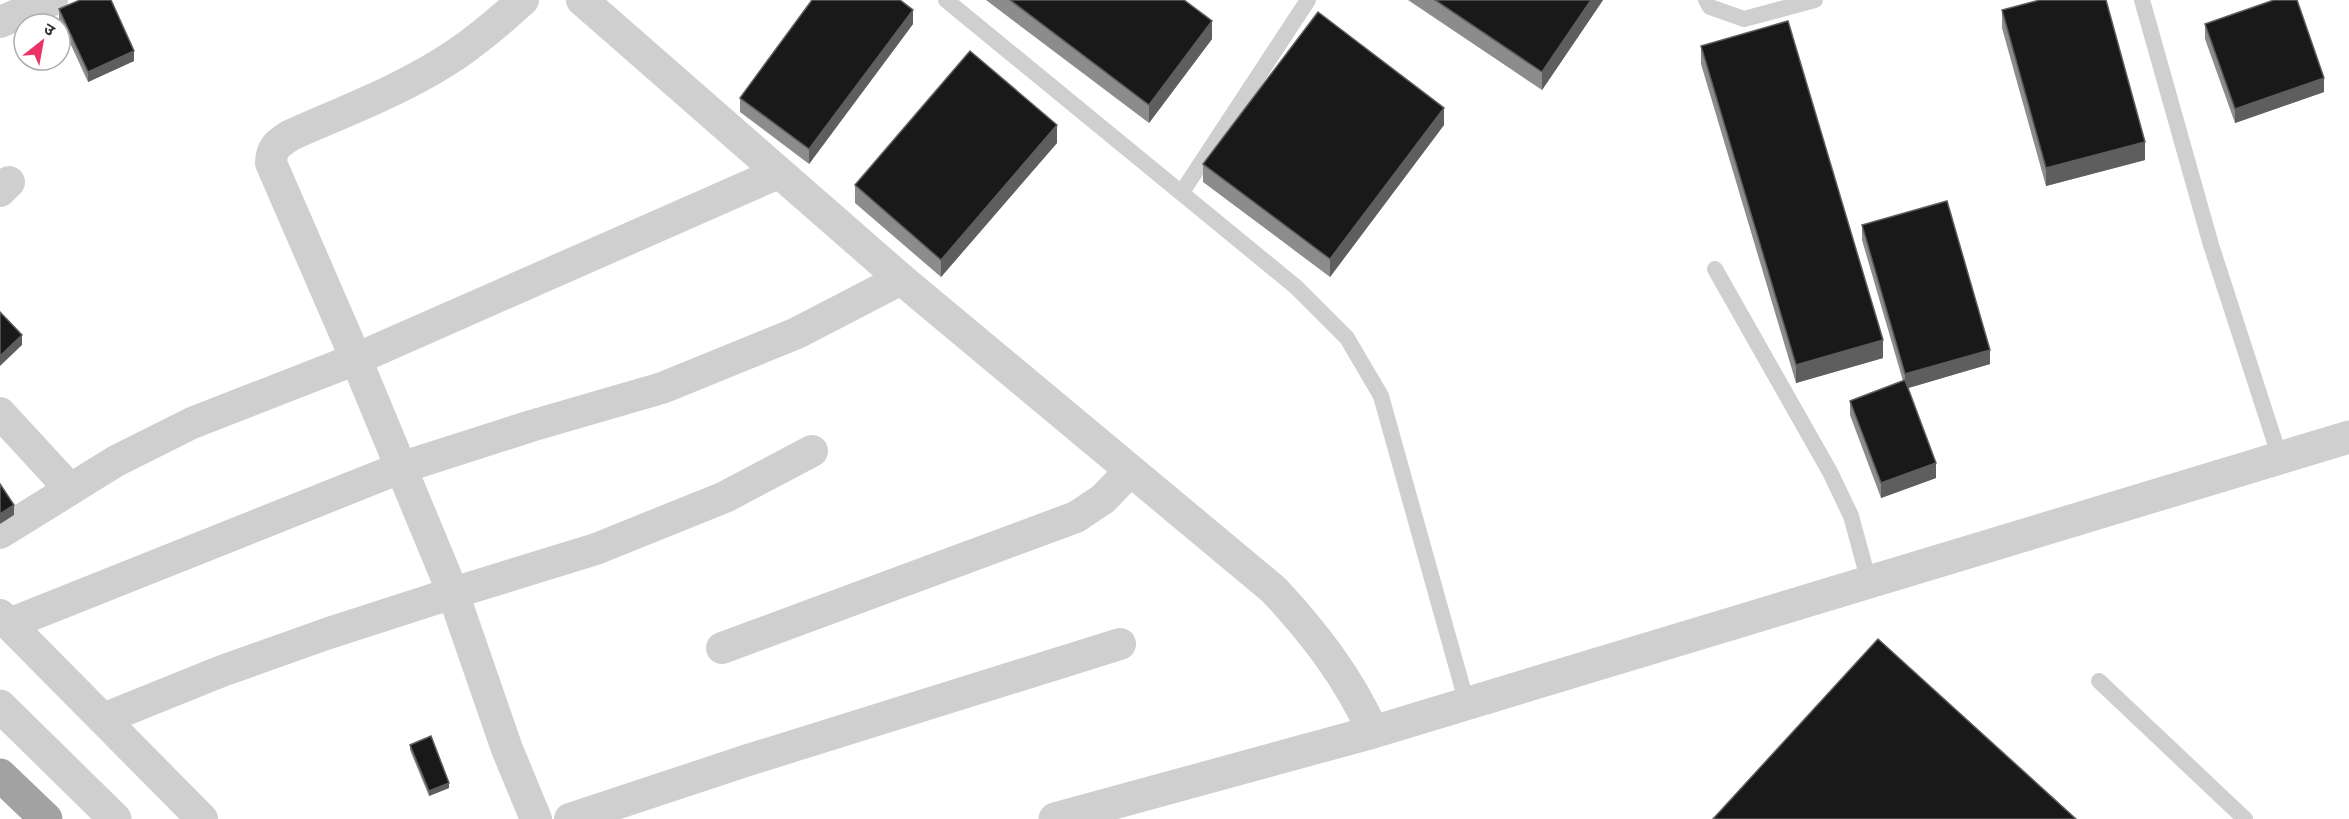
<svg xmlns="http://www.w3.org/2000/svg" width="2349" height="819" font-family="Manrope,'Noto Sans Devanagari',sans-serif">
  <rect width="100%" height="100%" fill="#fff"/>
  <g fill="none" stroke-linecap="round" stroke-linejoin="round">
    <!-- service -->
    <g stroke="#cfcfcf" stroke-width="16">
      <polyline points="946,0 1296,287 1347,338 1381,396 1467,704"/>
      <polyline points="1706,0 1710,7 1744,19 1815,0"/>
      <polyline points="2142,0 2211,245 2280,458"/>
      <polyline points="1182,192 1308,0"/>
      <polyline points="1715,269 1830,472 1851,516 1869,582"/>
      <polyline points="2099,681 2245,819"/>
    </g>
    <!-- minor -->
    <g stroke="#cfcfcf" stroke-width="32">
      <path d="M523 0C502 19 481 37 458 53 407 88 347 110 291 135 278 143 271 148 271 163L356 359 453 593 596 549 725 497 812 451"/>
      <path d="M582 0 901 279 1274 590C1314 633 1349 678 1373 732"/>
      <polyline points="0,22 52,0"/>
      <polyline points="0,191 9,182"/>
      <polyline points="0,413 70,489"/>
      <polyline points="0,533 116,461 192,423 356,359 778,173"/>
      <polyline points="0,615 202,819"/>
      <polyline points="9,624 400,468 531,426 662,388 797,333 901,279"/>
      <polyline points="722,648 1076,517 1103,499 1130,471"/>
      <polyline points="103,719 222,671 329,633 453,593 507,749 536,819"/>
      <polyline points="570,819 745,761 1120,644"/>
    </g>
    <!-- tertiary -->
    <g stroke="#cfcfcf" stroke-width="33">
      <polyline points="0,706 115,819"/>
      <polyline points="1055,819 1373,732 2349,437"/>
    </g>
    <!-- trunk -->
    <polyline stroke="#a2a2a2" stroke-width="33" points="0,775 46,819"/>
  </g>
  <!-- wall -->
  <g fill="#8c8c8c">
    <polygon points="986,0 1184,0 1212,39 1149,123"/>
    <polygon points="1408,0 1603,0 1542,90"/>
    <polygon points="59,9 134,61 88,82 59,19"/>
    <polygon points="2002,10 2145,160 2046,186 2002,28"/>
    <polygon points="913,24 809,164 740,112 740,98"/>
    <polygon points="2205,24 2324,92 2235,123 2205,39"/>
    <polygon points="1701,46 1883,358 1796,383 1701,64"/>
    <polygon points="1444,125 1330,277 1203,182 1203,164"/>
    <polygon points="1057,143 941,277 855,203 855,185"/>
    <polygon points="1862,225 1990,364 1908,388 1936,478 1881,498 1850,415 1850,401 1903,381 1862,240"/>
    <polygon points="410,745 449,788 429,796 410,750"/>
  </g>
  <!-- shaded-wall -->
  <g fill="#5e5e5e">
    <polygon points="1591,0 1603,0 1542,90 1542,72"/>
    <polygon points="913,10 913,24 809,164 809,149"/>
    <polygon points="1212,21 1212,39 1149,123 1149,105"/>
    <polygon points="134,51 134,61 88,82 88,72"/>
    <polygon points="2324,78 2324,92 2235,123 2235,109"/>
    <polygon points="1444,108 1444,125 1330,277 1330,259"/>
    <polygon points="1057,125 1057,143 941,277 941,260"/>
    <polygon points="2145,142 2145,160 2046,186 2046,168"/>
    <polygon points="22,335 22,345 0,366 0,356"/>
    <polygon points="1883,340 1883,358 1796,383 1796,365"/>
    <polygon points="1990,350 1990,364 1905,389 1905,374"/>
    <polygon points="1936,463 1936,478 1881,498 1881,483"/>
    <polygon points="14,505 14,515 0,524 0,514"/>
    <polygon points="449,783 449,788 429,796 429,791"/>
  </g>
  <!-- building -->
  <g fill="#191919" stroke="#5e5e5e" stroke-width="1.5">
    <polygon points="80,0 111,0 134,51 88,72 59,9"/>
    <polygon points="812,0 900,0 913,10 809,149 740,98"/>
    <polygon points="1010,0 1184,0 1212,21 1149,105"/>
    <polygon points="1435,0 1591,0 1542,72"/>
    <polygon points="2040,0 2106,0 2145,142 2046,168 2002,10"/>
    <polygon points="2274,0 2297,0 2324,78 2235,109 2205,24"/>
    <polygon points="1318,12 1444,108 1330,259 1203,164"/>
    <polygon points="1788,21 1883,340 1796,365 1701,46"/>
    <polygon points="970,51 1057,125 941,260 855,185"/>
    <polygon points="1947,201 1990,350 1905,374 1862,225"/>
    <polygon points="0,312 22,335 0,356"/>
    <polygon points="1905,380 1936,463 1881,483 1850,401"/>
    <polygon points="0,484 14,505 0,514"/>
    <polygon points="1878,639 2076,819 1713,819"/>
    <polygon points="431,736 449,783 429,791 410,745"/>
  </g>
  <!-- north arrow -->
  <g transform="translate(42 42) rotate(31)"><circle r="28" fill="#ffffff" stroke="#adadad" stroke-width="1.5"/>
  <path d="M0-4.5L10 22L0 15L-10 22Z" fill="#ec3166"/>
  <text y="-9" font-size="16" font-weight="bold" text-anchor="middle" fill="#323232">उ</text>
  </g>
</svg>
